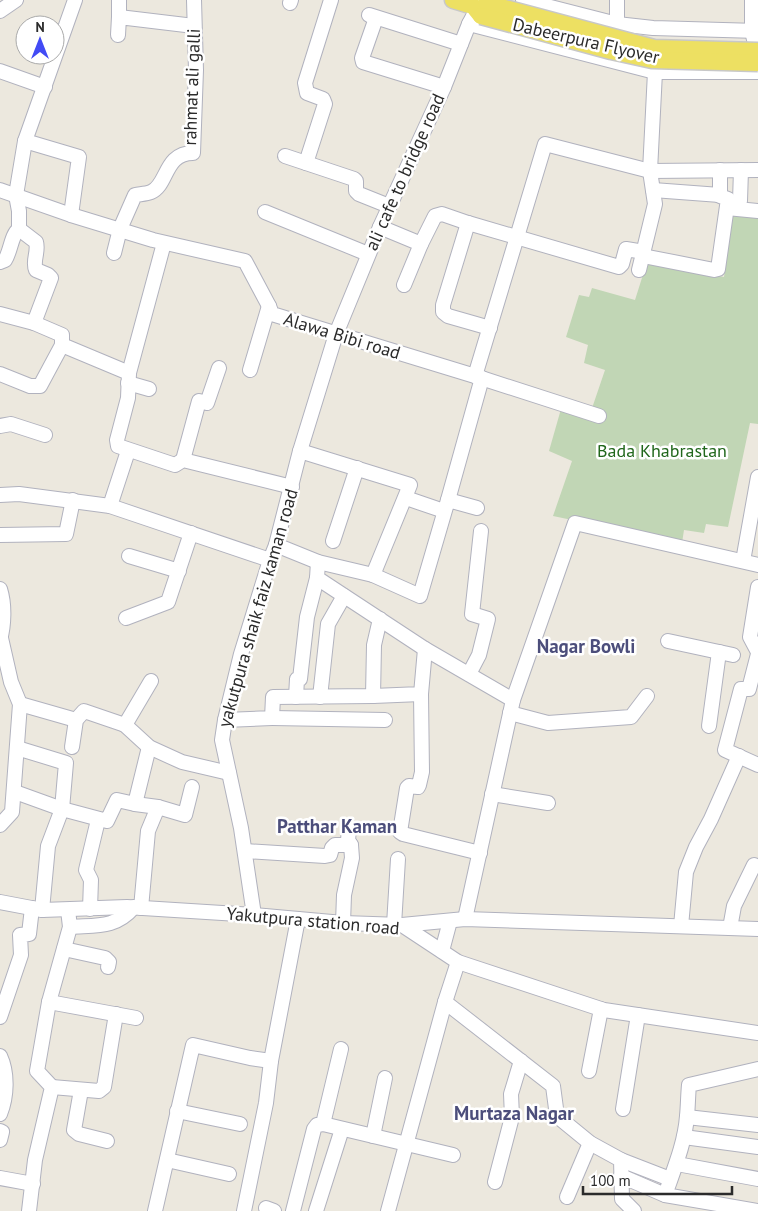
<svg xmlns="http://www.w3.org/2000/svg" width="758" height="1211" font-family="'PT Sans',sans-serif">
  <rect width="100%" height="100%" fill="#ece8de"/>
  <!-- cemetery -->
  <polygon fill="#c1d6b5" points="733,214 758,215 758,424 750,423 728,527 706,524 704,533 684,530 682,543 553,516 572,461 549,451 561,409 589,417 605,370 584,363 588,345 566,337 579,295 589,297 592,288 635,300 647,262 724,277"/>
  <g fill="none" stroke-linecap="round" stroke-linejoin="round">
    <defs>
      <g id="minor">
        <polyline points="119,0 119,17"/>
        <polyline points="523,0 617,24 653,28 758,31"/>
        <polyline points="617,0 617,24"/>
        <polyline points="752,0 752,31 758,57"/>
        <polyline points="290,3 291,0"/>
        <polyline points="0,11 16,0"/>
        <polyline points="369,15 461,44"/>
        <polyline points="376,18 362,58 363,62 444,87"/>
        <polyline points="469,24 655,72 758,72"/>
        <polyline points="118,35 119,17 194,26"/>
        <polyline points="0,71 45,87"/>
        <polyline points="25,141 79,157 71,215"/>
        <polyline points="285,156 354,179 356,181 356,191 359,194 389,206"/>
        <polyline points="306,163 325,104 323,99 307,93 305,83 331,0"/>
        <polyline points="0,190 71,215 153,240 245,261 269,306 272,314 475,376 599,416"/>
        <polyline points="653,190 720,195"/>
        <polyline points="728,202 738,203 740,201 741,170"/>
        <polyline points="727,208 758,211"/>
        <polyline points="265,212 368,254"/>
        <polyline points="468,223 443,305 443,312 448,316 490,328"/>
        <polyline points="380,227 421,244 435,216 442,214 468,223 619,267 622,264 626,249 644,252"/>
        <path d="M19 229 36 242C39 252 32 261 36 270L48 275 51 278 34 323"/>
        <path d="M114 253 120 229 135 195C140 194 146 194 151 192 168 185 164 153 193 153L196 70 194 0"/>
        <polyline points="643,256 714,270 718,269 728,199 720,196 720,170"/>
        <path d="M0 262 5 260C11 251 11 235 19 229V211L16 195 25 141 75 0"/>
        <polyline points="639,270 655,204 650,171 655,72"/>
        <polyline points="404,285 421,244"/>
        <polyline points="0,314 34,323 62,335 62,345 129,373 128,398 117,440 118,446 175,465 183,460 292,487"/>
        <polyline points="250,370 269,306"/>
        <polyline points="129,373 164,243"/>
        <polyline points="0,374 30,386 40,386 62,345"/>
        <polyline points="475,376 545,144 650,171 758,170"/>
        <polyline points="128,383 149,389"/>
        <polyline points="0,426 11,424 45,435"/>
        <polyline points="300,451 410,485 373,575"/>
        <polyline points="183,460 199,401 207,403 219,368"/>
        <polyline points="0,495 19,494 110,506 270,560"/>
        <polyline points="406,498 444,511"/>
        <polyline points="448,500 482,378"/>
        <polyline points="110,506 128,451"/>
        <polyline points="0,535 66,534 73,500"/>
        <polyline points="333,541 357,468"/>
        <polyline points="276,545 318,562 373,575 420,596 448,500 477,508"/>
        <polyline points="129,556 179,571"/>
        <polyline points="743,561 758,477"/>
        <polyline points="318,562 317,578 425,649 513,700"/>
        <polyline points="758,587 750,637 758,652"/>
        <path d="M0 589C5 605 4 625 0 640"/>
        <polyline points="126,618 168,602 191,533"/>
        <polyline points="668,641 733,655"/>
        <polyline points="758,654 749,689 741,689 725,750 758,765"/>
        <polyline points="469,674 479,655 488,619 472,614 481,531"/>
        <polyline points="151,681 125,725 149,747 182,762 229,773"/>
        <polyline points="421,694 422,772 419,785 418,787 409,786 407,788 400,832 403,834 480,853"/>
        <polyline points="373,696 374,645 380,619"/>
        <polyline points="296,697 297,679 300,679 307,617 317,578"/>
        <polyline points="320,697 328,624 344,596"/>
        <polyline points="20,704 76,720"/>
        <polyline points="510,713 548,723 631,717 647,696"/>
        <polyline points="272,718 385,720"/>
        <polyline points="225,720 272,718 273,697 373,696 421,694 425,649"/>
        <polyline points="709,726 719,652"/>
        <polyline points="72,747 76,720 84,711 125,725"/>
        <polyline points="17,748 66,763 62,809 48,846 42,910"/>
        <polyline points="15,792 62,809 107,821 117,800 135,804 149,747"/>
        <polyline points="492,794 548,803"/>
        <polyline points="135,804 158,807 185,815 192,787"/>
        <polyline points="0,825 12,812 20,704 11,682 1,638"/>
        <polyline points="245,851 325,856 330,855 332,848 335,845 351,845"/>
        <polyline points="0,902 42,910 127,907 254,915 343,923 402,925 458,962 604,1010 758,1033"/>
        <polyline points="141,908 148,831 158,807"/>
        <polyline points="90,909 91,880 86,870 98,820"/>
        <polyline points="254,915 241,828 222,740 225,720 241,654 270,560 276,545 300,451 336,334 380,227 444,87 469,24 480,3"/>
        <polyline points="465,919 513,700 575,523 758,565"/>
        <polyline points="343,923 344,895 352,858 351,845 348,840 349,830"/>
        <polyline points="394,925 398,859"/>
        <polyline points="402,925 465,919 758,929"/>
        <polyline points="681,926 686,872 696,847 711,819 739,756"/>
        <path d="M70 927C96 925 115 929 134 907"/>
        <polyline points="730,928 734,906 754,865"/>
        <polyline points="64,949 105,958 109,962 108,967"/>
        <polyline points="442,951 450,921"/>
        <polyline points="49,1002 136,1018"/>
        <polyline points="445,1002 553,1086 557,1116 590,1143 621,1160 622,1199 634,1211"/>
        <polyline points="0,1017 21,955 20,935 29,934 32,908"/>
        <path d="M0 1056C8 1073 7 1097 0 1114"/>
        <polyline points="589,1071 601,1009"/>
        <polyline points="52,1087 99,1091 104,1087 116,1014"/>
        <polyline points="81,1090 74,1130 79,1134 107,1141"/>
        <polyline points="623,1109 638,1015"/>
        <polyline points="177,1111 240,1124"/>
        <polyline points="687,1117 758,1125"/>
        <polyline points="323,1124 453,1155"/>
        <polyline points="0,1131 2,1132 0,1140"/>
        <polyline points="373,1136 385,1078"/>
        <polyline points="684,1137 758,1147"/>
        <polyline points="167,1160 229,1174"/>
        <polyline points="621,1160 670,1179"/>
        <polyline points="677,1164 758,1179"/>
        <polyline points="621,1176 665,1195 758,1211"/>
        <polyline points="0,1178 33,1184"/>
        <polyline points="495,1182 512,1117 511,1094 521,1061"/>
        <path d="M665 1195C674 1169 685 1143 687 1116 688 1106 688 1095 689 1085L758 1069"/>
        <polyline points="567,1197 590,1143"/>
        <polyline points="266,1208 274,1211"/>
        <polyline points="29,1211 35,1160 52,1087 37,1071 49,1002 70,927 68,910"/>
        <polyline points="155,1211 193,1045 250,1058 271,1061"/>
        <polyline points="244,1211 266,1103 271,1061 298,919"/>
        <polyline points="293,1211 314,1129 317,1125 323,1124 341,1049"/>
        <polyline points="316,1211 342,1129"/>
        <polyline points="388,1211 445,1002 458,962"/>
      </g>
      <polyline id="major" points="453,0 473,6 481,16"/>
    </defs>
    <!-- minor casing -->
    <use href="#minor" stroke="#b1b2be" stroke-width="16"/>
    <!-- major casing -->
    <use href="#major" stroke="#c8c8c8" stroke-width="19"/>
    <!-- minor -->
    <use href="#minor" stroke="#fff" stroke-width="14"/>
    <!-- major -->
    <use href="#major" stroke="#ede062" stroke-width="16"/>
    <defs>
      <g id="major-bridge">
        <polyline points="486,3 654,48 758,51"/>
        <polyline points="481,16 611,51 652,60 758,63"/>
      </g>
    </defs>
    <!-- major-bridge casing -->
    <use href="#major-bridge" stroke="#c8c8c8" stroke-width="19" stroke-linecap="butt"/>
    <!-- major-bridge -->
    <use href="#major-bridge" stroke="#ede062" stroke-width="16"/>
  </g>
  <g text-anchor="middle" stroke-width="5" stroke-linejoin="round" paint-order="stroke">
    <!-- street labels -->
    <g font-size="18" fill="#2b2b2b" stroke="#fff">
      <text transform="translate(586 41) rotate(13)" y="6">Dabeerpura Flyover</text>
      <text transform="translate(192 87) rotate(-88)" y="6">rahmat ali galli</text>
      <text transform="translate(405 172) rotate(-66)" y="6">ali cafe to bridge road</text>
      <text transform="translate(342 336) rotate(17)" y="6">Alawa Bibi road</text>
      <text transform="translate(258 608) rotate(-74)" y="6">yakutpura shaik faiz kaman road</text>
      <text transform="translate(313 921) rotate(5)" y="6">Yakutpura station road</text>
    </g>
    <!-- park labels -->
    <g font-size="18" fill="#21671c" stroke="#fff">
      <text x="662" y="457">Bada Khabrastan</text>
    </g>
    <!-- neighbourhood labels -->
    <g font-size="19" font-weight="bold" fill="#4c4e7b" stroke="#fff">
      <text x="586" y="653">Nagar Bowli</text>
      <text x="337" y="833">Patthar Kaman</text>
      <text x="514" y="1120">Murtaza Nagar</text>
    </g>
  </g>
  <!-- north arrow -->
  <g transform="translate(40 40)"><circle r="24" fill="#ffffff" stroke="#aaaaaa"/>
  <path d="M0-4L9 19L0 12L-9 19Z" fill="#424bf5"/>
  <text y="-8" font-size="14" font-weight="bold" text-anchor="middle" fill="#2b2b2b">N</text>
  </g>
  <!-- scale -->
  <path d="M583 1186v8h149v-8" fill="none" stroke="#2b2b2b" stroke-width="2.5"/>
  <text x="590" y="1186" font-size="15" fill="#2b2b2b" stroke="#ffffff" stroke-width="4" paint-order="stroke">100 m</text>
</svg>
